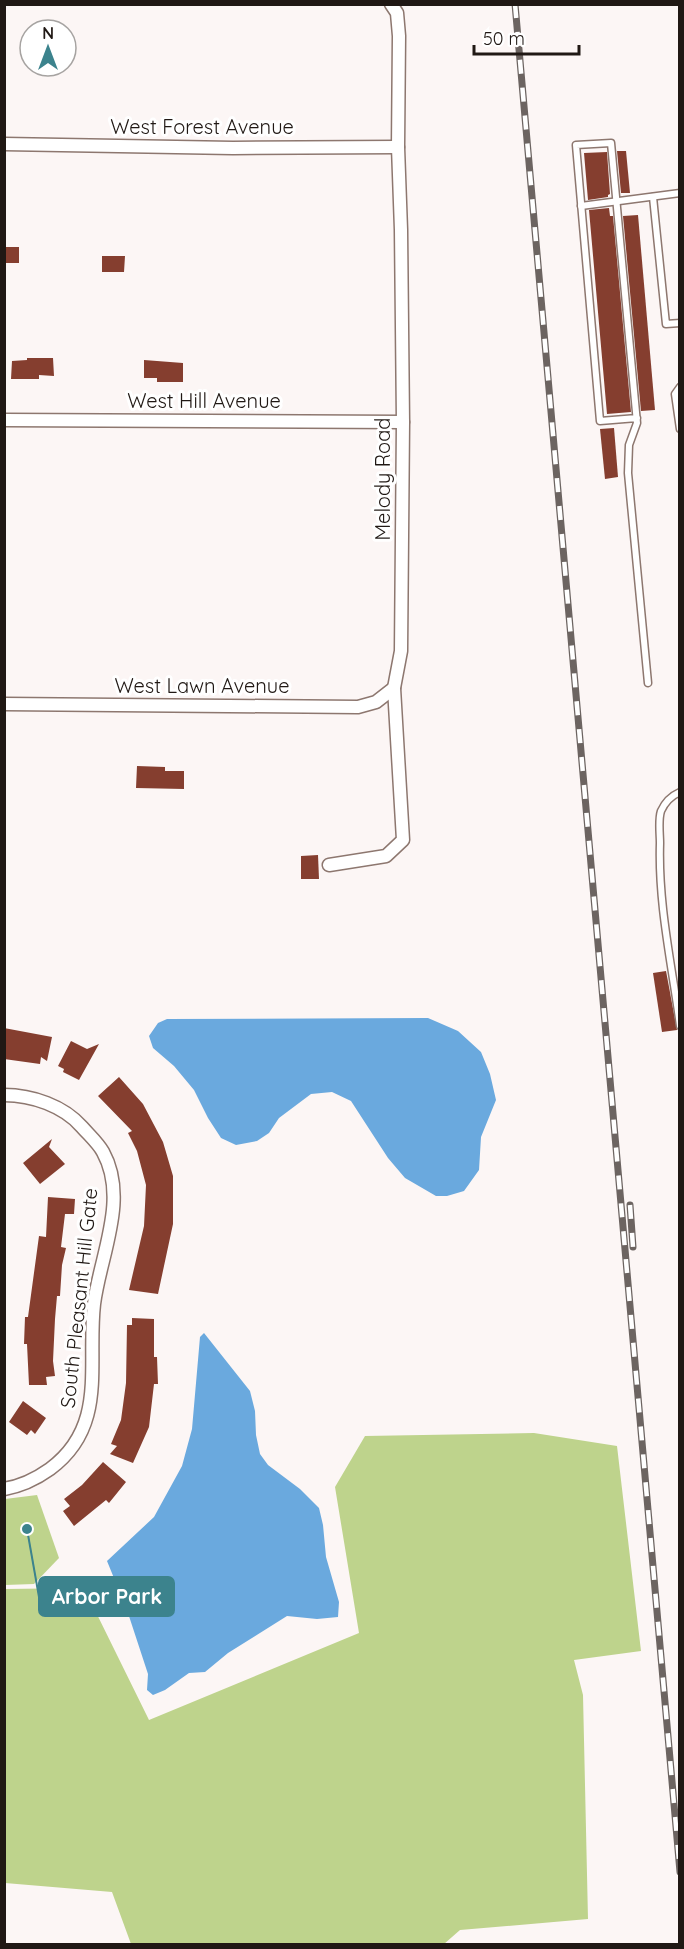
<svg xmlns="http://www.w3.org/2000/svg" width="684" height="1949" font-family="Quicksand,sans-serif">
  <rect width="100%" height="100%" fill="#fcf6f5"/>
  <!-- green -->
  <g fill="#bed38c">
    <polygon points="534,1433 617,1446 641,1651 574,1660 583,1695 588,1919 460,1930 444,1944 131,1944 112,1892 5,1883 5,1589 84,1588 149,1720 359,1633 335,1487 365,1436"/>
    <polygon points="37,1495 59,1558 34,1584 5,1585 5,1499"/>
  </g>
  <!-- water -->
  <g fill="#6aa9de">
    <polygon points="428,1018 458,1031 481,1052 490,1074 496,1100 481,1137 479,1170 464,1191 447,1196 436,1196 405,1178 388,1158 351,1101 332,1092 311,1094 279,1118 269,1133 257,1141 236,1145 221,1138 208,1118 194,1090 174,1066 153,1048 149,1036 158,1023 167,1019"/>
    <polygon points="204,1333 250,1391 255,1411 256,1435 260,1454 268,1465 300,1489 319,1508 323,1525 326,1557 339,1602 338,1617 317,1619 287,1616 228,1653 205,1672 189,1673 165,1690 153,1695 147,1690 148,1674 127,1610 107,1561 154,1517 182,1466 192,1429 200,1337"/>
  </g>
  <!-- building -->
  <g fill="#853e2f">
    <polygon points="617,151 626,151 630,193 621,193"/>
    <polygon points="607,152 610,194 608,195 608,197 588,200 584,153"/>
    <polygon points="609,208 610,216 613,216 631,412 607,414 589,210"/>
    <polygon points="638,215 655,410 641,411 623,216"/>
    <rect x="4" y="247" width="15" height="16"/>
    <polygon points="102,256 125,256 124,272 102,272"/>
    <polygon points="27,358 53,358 54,376 39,375 39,379 11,379 12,361 27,360"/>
    <polygon points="144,360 183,363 183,382 157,382 157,378 144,378"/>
    <polygon points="614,428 618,477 605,479 600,429"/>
    <polygon points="137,766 165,767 165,771 184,771 184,789 136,788"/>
    <polygon points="318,855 319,879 301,879 301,856"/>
    <polygon points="666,971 677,1030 662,1032 653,973"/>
    <polygon points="4,1028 52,1037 47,1061 41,1057 40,1064 4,1059"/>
    <polygon points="71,1041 87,1049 99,1044 79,1080 63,1072 64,1069 58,1066"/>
    <polygon points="119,1077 143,1104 163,1142 173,1176 173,1224 158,1294 129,1290 144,1226 146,1185 137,1151 128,1133 132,1131 98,1096"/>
    <polygon points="52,1139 49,1147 65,1164 40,1184 23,1163"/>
    <polygon points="48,1197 75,1199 74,1214 65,1214 61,1247 66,1248 62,1265 60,1296 57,1296 55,1319 53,1361 55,1376 46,1377 47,1385 29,1385 27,1344 24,1344 25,1317 28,1317 39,1236 46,1237"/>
    <polygon points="132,1318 154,1319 154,1357 157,1357 158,1384 154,1384 149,1427 133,1463 110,1454 117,1446 111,1444 121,1420 126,1383 127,1325 132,1325"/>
    <polygon points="23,1401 46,1418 35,1434 31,1430 27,1435 9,1422"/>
    <polygon points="103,1462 126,1482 109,1503 106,1500 74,1526 63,1511 70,1506 64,1499 82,1485"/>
  </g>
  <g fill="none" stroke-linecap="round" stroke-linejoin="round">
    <defs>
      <g id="service">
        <polyline points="653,197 666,324 680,323"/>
        <polyline points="581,206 680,193"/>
        <polyline points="680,387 675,394 680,429"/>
        <polyline points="637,418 600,421 576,145 611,143 637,423 629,445 628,473 648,683"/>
        <path d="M680 792C671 796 665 802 661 811 658 820 660 834 660 843 658 905 672 965 680 1026"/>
      </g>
      <g id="minor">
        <polyline points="4,144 233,148 398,147"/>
        <polyline points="4,420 403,422"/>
        <polyline points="4,704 358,707 376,702 394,688"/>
        <polyline points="329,865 386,856 403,840 394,688 401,651 403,422 401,230 398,147 399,36 397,13 391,4"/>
        <path d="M4 1095C32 1095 64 1106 82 1127 89 1135 98 1143 103 1152 129 1199 100 1256 94 1304 87 1365 108 1426 50 1469 36 1479 22 1486 4 1489"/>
      </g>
    </defs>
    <!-- service casing -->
    <use href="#service" stroke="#8d776f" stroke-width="9"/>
    <!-- minor casing -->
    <use href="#minor" stroke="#8d776f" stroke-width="15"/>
    <!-- service -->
    <use href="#service" stroke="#fff" stroke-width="6"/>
    <!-- minor -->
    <use href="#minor" stroke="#fff" stroke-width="12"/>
    <defs>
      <g id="rail">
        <polyline points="515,4 680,1872"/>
        <polyline points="630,1205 633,1247"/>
      </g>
    </defs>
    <!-- rail casing -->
    <use href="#rail" stroke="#6c6461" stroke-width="7"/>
    <!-- rail -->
    <use href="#rail" stroke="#fff" stroke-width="4.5" stroke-dasharray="14" stroke-linecap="butt"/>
  </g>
  <g text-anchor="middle" stroke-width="6" stroke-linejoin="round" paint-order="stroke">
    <!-- street labels -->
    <g font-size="20" fill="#201814" stroke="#fff">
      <text x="202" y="134">West Forest Avenue</text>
      <text x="204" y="408">West Hill Avenue</text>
      <text transform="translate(383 479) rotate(-90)" y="7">Melody Road</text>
      <text x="202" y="693">West Lawn Avenue</text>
      <text transform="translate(79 1298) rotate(-84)" y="7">South Pleasant Hill Gate</text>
    </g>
  </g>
  <!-- callouts -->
  <path fill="none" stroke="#3c838d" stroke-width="2" d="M27 1529L39 1597"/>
  <circle fill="#3c838d" stroke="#fff" stroke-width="2" cx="27" cy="1529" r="6"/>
  <rect fill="#3c838d" stroke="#3c838d" stroke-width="2" x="39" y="1577" width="135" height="39" rx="6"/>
  <g font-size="21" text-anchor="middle" font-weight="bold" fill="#fff">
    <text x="107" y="1604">Arbor Park</text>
  </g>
  <!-- border -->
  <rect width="684" height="1949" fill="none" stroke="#201814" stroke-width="12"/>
  <!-- north arrow -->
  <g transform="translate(48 48)"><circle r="28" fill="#ffffff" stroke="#a6a3a1" stroke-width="1.5"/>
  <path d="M0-4.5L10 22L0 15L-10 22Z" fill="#3c838d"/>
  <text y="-9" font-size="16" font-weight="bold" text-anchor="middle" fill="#201814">N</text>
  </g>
  <!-- scale -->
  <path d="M474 45v9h105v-9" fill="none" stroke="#201814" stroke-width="3"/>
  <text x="483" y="45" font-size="18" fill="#201814" stroke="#ffffff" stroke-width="4.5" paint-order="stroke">50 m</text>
</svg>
